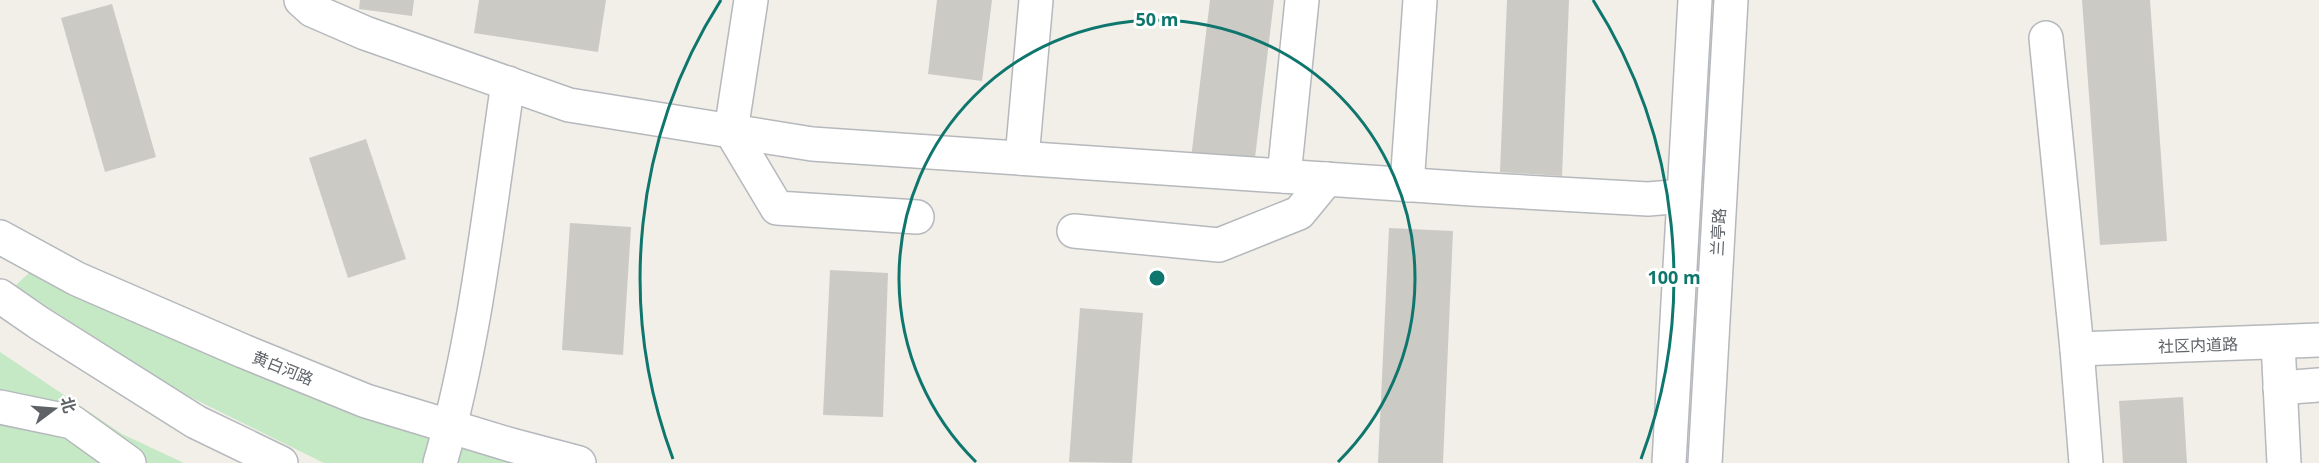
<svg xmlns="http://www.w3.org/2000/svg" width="2319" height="463" font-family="'Open Sans','Noto Sans SC',sans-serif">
  <rect width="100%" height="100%" fill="#f1efe8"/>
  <!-- green -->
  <g fill="#c5e8c5">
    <polygon points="32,270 522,463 324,463 180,392 15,286"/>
    <polygon points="0,352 122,434 184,463 0,463"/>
  </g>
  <!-- building -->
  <g fill="#cccac5">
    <polygon points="360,0 414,0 412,16 359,9"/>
    <polygon points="479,0 606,0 598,52 474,33"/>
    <polygon points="937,0 992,0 982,81 928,74"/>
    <polygon points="1210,0 1274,0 1254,166 1191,158"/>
    <polygon points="1507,0 1569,0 1562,176 1500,172"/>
    <polygon points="2082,0 2150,0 2167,241 2100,245"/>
    <polygon points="112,4 156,157 105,172 61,18"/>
    <polygon points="366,139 406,259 348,278 309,158"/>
    <polygon points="570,223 631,227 623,355 562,350"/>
    <polygon points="1389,228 1453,231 1443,463 1378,463"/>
    <polygon points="830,270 888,273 883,417 823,415"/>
    <polygon points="1080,308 1143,313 1132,463 1069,462"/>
    <polygon points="2183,397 2187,463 2123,463 2119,401"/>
  </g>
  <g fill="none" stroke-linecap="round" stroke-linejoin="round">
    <defs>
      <g id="minor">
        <polyline points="301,0 312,10 365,33 569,105 812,144 1472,189 1648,199 1684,196"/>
        <polyline points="751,0 731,131 777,208 917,217"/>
        <polyline points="2046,38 2077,349 2086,463"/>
        <polyline points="1022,158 1036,0"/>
        <polyline points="1284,176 1302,0"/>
        <polyline points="1407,185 1420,0"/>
        <polyline points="1074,231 1219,245 1299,213 1327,179"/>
        <polyline points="0,237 77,279 243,351 366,401 511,445 579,463"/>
        <polyline points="0,296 39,323 196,422 281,463"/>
        <polyline points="2278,343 2284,463"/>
        <polyline points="2077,349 2319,340"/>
        <polyline points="2280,388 2319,385"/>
        <polyline points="0,407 72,422 129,463"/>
        <path d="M440 463C476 339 489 210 508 83"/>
        <polyline points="1669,463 1695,0"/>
        <polyline points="1705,463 1731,0"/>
      </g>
    </defs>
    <!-- minor casing -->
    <use href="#minor" stroke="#b5b8bc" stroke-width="36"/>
    <!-- minor -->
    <use href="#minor" stroke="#fff" stroke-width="33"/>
  </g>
  <!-- distance rings -->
  <g fill="none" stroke="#0f766e" stroke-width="3">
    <path d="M976 462A258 258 0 1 1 1338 462"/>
    <path d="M673 459A517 517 0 0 1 721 0M1593 0A517 517 0 0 1 1641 459"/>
  </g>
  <g text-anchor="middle" stroke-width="6" stroke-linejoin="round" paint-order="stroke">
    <!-- street labels -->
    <g font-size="16" fill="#5f6368" stroke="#fff">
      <text transform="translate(1718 232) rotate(-87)" y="6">兰亭路</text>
      <text transform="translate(2198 345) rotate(-2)" y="6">社区内道路</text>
      <text transform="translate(283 368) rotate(22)" y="6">黄白河路</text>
    </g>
  </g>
  <circle cx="1157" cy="278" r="9" fill="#0f766e" stroke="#fff" stroke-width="3"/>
  <g font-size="18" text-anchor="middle" font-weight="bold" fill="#0f766e" stroke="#fff" stroke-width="6" stroke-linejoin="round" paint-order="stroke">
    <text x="1157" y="26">50 m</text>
    <text x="1674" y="284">100 m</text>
  </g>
  <!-- north arrow -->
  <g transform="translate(54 409) rotate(74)" stroke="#ffffff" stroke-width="4.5" paint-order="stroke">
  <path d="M0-4.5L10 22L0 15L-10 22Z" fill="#5f6368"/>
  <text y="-9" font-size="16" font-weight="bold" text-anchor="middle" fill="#5f6368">北</text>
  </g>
</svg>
